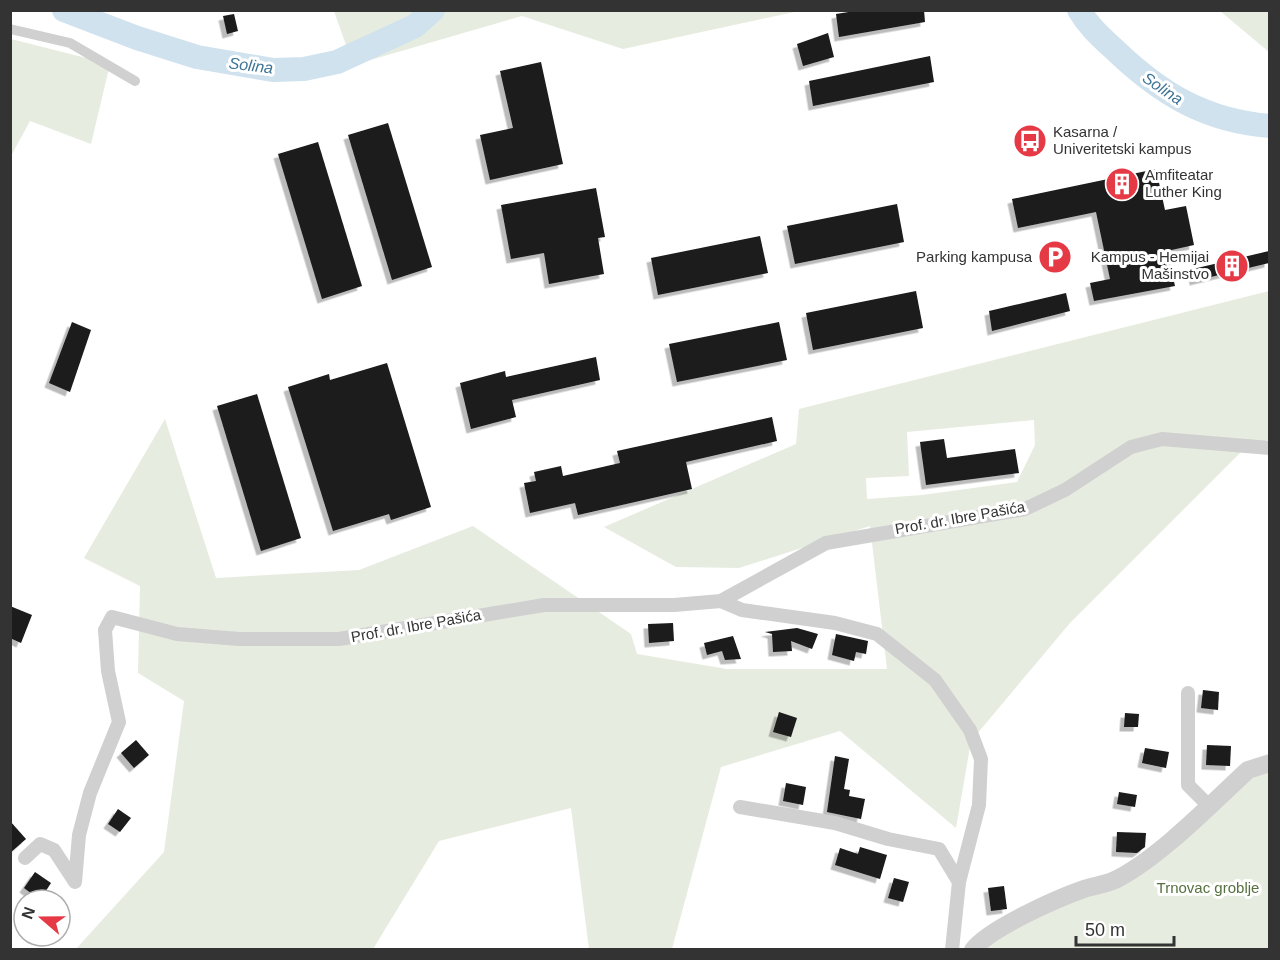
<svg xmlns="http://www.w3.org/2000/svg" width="1280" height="960" font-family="Arial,sans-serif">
  <defs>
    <filter id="shadow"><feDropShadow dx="-4.5" dy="4.5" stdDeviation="0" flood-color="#0004"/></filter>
  </defs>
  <rect width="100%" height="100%" fill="#fff"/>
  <!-- green -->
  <g fill="#e6ecdf" fill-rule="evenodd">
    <polygon points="334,11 334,10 799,11 623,49 522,16 353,65"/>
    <polygon points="1220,11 1269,11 1269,52"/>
    <polygon points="11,39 110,64 91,144 30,121 11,156"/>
    <path d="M1269 291V440L1248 445 1070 623 971 741 956 828 840 731 721 767 672 949H589L571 808 439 841 373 949 75 950 164 852 184 701 138 673 140 586 84 558 165 419 216 578 359 570 473 526 631 634 637 654 727 669H887L870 526 739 568 676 567 604 527 796 444 799 409ZM1034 420 1035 445 1017 482 922 495 867 499 866 478 909 476 907 432Z"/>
    <polygon points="1269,763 1269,949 973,950 1118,879"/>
  </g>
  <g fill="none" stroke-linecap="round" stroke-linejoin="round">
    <!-- river -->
    <g stroke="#cfe2ee" stroke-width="24">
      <polyline points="64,10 137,38 197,57 273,70 304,69 337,62 415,26 433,10"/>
      <path d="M1079 10C1089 27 1102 38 1116 51 1161 94 1206 121 1270 126"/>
    </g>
  </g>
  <!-- building -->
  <g fill="#1a1a1a" filter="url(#shadow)">
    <polygon points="861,10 924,10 925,22 839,37 836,14"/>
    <polygon points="234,14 238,31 227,34 223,16"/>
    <polygon points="828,33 834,57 803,66 797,44"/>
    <polygon points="930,56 934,82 813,106 809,81"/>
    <polygon points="541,62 563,164 490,180 480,135 513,128 500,71"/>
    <polygon points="388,123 432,267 392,280 348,135"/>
    <polygon points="318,142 362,286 322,299 278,154"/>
    <polygon points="1156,169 1165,210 1186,206 1194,245 1167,251 1175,286 1094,301 1090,283 1110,279 1096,212 1018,228 1012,199"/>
    <polygon points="596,188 605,237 598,238 604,274 549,284 544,253 511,259 501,205"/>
    <polygon points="897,204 904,242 795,264 787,226"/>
    <polygon points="760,236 768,273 658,295 651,258"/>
    <polygon points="1269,251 1269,263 1194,281 1193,269"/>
    <polygon points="916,291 923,328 813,350 806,313"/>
    <polygon points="1066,293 1070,311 992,331 989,311"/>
    <polygon points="72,322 91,330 70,392 49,383"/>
    <polygon points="779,322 787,360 677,382 669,344"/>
    <polygon points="596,357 600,380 512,400 516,417 471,429 460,383 505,371 506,377"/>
    <polygon points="387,363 431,507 391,520 389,514 333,531 288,387 329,374 330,380"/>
    <polygon points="257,394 301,538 261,551 217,406"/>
    <polygon points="772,417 777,441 686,462 692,489 578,515 575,503 530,513 524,483 536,481 534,472 561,466 563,476 620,463 617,451"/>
    <polygon points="944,439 947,458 1015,449 1019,473 926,485 920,442"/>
    <polygon points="10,606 32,615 21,643 10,638"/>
    <polygon points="673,623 674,641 649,643 648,624"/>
    <polygon points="797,628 818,634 812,649 791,641 792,651 773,652 772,634 765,632"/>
    <polygon points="836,634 868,641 866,654 856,652 854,661 832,655"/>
    <polygon points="733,636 741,659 725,660 722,651 707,655 704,643"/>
    <polygon points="1203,690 1219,692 1218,710 1201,708"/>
    <polygon points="779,712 797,718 791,737 773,732"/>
    <polygon points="1125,713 1139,714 1138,727 1124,727"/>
    <polygon points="136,740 149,755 134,768 121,753"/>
    <polygon points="1207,745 1231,746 1230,766 1206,765"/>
    <polygon points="1145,748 1169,752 1166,768 1142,763"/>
    <polygon points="835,756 849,759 844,789 850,790 849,796 865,799 861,819 827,812"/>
    <polygon points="786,783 806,787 803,805 783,801"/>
    <polygon points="1119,792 1137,795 1135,807 1117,804"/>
    <polygon points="118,809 131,818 120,832 108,824"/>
    <polygon points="10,821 26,839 10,853"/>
    <polygon points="1117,832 1146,833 1145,847 1137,853 1116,852"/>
    <polygon points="860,847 887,855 880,879 835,865 840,848 858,854"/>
    <polygon points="35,872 51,883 40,900 24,888"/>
    <polygon points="894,878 909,882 903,902 888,898"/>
    <polygon points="1004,886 1007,909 991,911 988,888"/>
  </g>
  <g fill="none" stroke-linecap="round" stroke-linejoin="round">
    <!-- pedestrian -->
    <polyline stroke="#d0d0d0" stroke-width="10" points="10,29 70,43 135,81"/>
    <!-- minor -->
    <g stroke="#d0d0d0" stroke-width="14">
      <polyline points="721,601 742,610 835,623 877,634 935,680 970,730 981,759 979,805 959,882 952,950"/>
      <polyline points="1188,693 1188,785 1209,806"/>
      <polyline points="740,807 835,823 888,839 939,849 959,882"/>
      <polyline points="25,858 40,844 54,850 75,882 79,835 90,793 119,722 108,671 105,630 112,617 177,634 239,639 339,639 544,605 674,605 721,601 826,543 1025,509 1065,490 1131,447 1162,439 1270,448"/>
    </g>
    <!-- tertiary -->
    <path stroke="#d0d0d0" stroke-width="18" d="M973 950C988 929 1058 898 1084 889 1096 885 1109 884 1119 878 1162 855 1212 803 1248 770L1270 763"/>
  </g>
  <!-- icons -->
  <defs>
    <symbol id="bus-disc" viewBox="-11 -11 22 22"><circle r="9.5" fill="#e63946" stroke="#fff"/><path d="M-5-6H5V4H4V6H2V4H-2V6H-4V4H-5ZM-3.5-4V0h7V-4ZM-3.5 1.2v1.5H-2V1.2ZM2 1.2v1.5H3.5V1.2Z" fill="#fff"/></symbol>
    <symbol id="building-disc" viewBox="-11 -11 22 22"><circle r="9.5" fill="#e63946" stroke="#fff"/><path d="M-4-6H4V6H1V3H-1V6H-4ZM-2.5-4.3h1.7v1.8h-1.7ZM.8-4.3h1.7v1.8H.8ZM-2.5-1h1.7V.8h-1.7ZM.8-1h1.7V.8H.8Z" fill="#fff"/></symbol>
    <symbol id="parking-disc" viewBox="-11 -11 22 22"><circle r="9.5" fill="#e63946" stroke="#fff"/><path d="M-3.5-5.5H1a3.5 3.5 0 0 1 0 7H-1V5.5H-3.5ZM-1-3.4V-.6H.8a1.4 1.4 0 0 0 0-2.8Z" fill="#fff"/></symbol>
  </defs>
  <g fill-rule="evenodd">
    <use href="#bus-disc" x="1011" y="122" width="38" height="38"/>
    <use href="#building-disc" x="1103" y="165" width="38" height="38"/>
    <use href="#parking-disc" x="1036" y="238" width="38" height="38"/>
    <use href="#building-disc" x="1213" y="247" width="38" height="38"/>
  </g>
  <g text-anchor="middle" stroke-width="6" stroke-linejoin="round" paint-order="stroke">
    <!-- poi labels -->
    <g font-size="15" fill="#333" stroke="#fff" text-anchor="start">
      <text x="1053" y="137">Kasarna /<tspan x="1053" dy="17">Univeritetski kampus</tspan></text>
      <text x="1145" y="180">Amfiteatar<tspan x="1145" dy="17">Luther King</tspan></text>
      <text x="1032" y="262" text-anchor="end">Parking kampusa</text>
      <text x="1209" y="262" text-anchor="end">Kampus - Hemijai<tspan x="1209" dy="17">Mašinstvo</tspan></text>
    </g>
    <!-- street labels -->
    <g font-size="15" fill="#333" stroke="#fff">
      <text transform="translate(960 518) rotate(-10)" y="5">Prof. dr. Ibre Pašića</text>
      <text transform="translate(416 626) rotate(-10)" y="5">Prof. dr. Ibre Pašića</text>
    </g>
    <!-- park labels -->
    <g font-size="15" fill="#56703f" stroke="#fff">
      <text x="1208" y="893">Trnovac groblje</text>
    </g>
    <!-- water labels -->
    <g font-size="16" font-style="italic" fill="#3f7597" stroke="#fff">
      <text transform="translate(251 65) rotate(7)" y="6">Solina</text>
      <text transform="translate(1163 88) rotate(34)" y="6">Solina</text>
    </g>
  </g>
  <!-- border -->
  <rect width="1280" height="960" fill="none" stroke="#333333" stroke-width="24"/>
  <!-- north arrow -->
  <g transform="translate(42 918) rotate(290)"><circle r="28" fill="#ffffff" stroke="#adadad" stroke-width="1.5"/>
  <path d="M0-4.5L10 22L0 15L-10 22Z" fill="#e63946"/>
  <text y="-9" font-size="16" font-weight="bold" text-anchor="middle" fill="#333333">N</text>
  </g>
  <!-- scale -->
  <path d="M1076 936v9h98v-9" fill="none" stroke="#333333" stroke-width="3"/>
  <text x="1085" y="936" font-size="18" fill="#333333" stroke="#ffffff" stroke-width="4.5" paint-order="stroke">50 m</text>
</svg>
